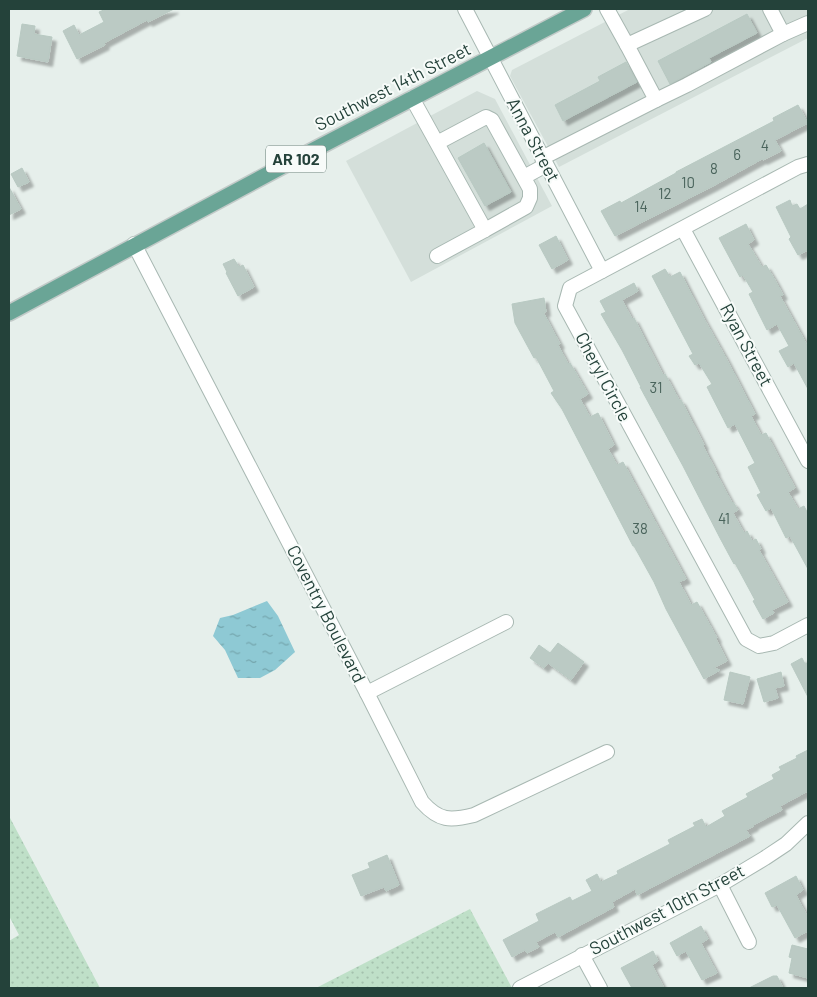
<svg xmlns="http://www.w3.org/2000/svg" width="817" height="997" font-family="Barlow,sans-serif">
  <defs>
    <pattern id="green-dots" width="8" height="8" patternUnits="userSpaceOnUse" patternTransform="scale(1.25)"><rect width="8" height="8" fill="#bfe0c8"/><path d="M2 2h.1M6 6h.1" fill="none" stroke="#a4c1ad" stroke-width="1.8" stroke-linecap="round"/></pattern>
    <pattern id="water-ripples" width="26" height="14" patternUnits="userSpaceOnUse" patternTransform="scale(1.25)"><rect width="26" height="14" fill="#8ec9d4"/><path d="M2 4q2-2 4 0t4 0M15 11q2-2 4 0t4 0" fill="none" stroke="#74a5ad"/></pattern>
    <filter id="shadow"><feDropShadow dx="4.5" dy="4.5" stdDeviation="1" flood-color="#0004"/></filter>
  </defs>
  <rect width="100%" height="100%" fill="#e6efeb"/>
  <!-- built -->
  <g fill="#d4dfda">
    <polygon points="630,9 808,9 808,38 559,167 510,76 512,70"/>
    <polygon points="477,91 495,99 552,206 411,282 346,161"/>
  </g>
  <!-- green -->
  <g fill="url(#green-dots)">
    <polygon points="9,816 100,988 9,988 9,941 19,935 9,916"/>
    <polygon points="470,909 512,988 316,988"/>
  </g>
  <!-- water -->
  <polygon fill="url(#water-ripples)" points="267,601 278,616 295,652 275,670 260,678 238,678 225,650 213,636 220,618 233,615"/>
  <!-- building -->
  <g fill="#bbcac4" stroke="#b8c9c2" filter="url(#shadow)">
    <polygon points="106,9 174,9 148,22 147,20 104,43 105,45 77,59 63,31 74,25 79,35 104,22 99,12"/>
    <polygon points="747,14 757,33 709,58 711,62 670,84 658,61"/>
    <polygon points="22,24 35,26 34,34 52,37 48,62 17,56"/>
    <polygon points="626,62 637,82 563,121 555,105 600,81 598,77"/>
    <polygon points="798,105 808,123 775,140 781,151 763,160 762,159 713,186 615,236 601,211 620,201 621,203 676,173 676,172 774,121 773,118"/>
    <polygon points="484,143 511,192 485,206 458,158"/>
    <polygon points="22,168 29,182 18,187 11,174"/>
    <polygon points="9,187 21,209 9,215"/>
    <polygon points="790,200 792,206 797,204 800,209 808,204 808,250 798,255 789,239 791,237 776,207"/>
    <polygon points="746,224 754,240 748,244 762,267 766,265 775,280 783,295 780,296 808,347 808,389 794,363 788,367 779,351 789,346 777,324 767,330 749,294 753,292 743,275 740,277 719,238"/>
    <polygon points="556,236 568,260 552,269 539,245"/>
    <polygon points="234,259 239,267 243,265 254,287 238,296 226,273 227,272 223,264"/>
    <polygon points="665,269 670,277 680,272 703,317 727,360 755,414 751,416 761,435 766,433 795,488 788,492 798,509 804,506 808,514 808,569 790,536 786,538 771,508 766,511 757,495 761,493 748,467 755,463 735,424 728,428 707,387 712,384 699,363 695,365 689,356 693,354 652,276"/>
    <polygon points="634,283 638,291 622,300 632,319 634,318 663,375 665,374 679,400 681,400 704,445 703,446 716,471 715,471 732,503 733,502 738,510 733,513 744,533 747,531 752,541 756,539 761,549 759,550 788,602 772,610 774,613 763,619 753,601 755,600 735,563 734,564 720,538 683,466 640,387 641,387 622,350 601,314 606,312 600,301"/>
    <polygon points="544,298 546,312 543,312 560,344 558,345 568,364 570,363 588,394 580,399 590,417 598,413 614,445 608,449 617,465 623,462 686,579 679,582 686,595 691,605 697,602 717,638 716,639 727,661 713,668 720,670 704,679 666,609 654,582 634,546 633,546 562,409 551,393 554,391 536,357 534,358 515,323 512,304"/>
    <polygon points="558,643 584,662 571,680 548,663 544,668 530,658 539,645 550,653"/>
    <polygon points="802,658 805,664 808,663 808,697 791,664"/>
    <polygon points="730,672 750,677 743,704 724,700"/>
    <polygon points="781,672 784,686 775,688 778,698 764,702 757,679"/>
    <polygon points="808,750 808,791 780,806 782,810 753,825 754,826 746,830 750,836 637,895 635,889 612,902 614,907 558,937 555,932 536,942 539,947 527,953 525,950 512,957 503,940 539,921 536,914 570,897 572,901 592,891 586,880 597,874 601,882 618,874 617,871 670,844 668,840 695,826 693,823 702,819 706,827 725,816 722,811 748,797 746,794 774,779 772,775 781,770 779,767 797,758 796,756"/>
    <polygon points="387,855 399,885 386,891 384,887 361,896 352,875 370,868 368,863"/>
    <polygon points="796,876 803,890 796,895 808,918 808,931 795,938 777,905 772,907 765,893"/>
    <polygon points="701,926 708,939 701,943 717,973 702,980 686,951 677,956 670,943"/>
    <polygon points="792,945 808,949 808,978 789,973 792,958 789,957"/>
    <polygon points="653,951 658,961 652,965 664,988 632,988 621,968"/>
    <polygon points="773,976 777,976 783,988 749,988"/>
  </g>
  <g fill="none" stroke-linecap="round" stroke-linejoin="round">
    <defs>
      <g id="minor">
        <polyline points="465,9 602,271"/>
        <polyline points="607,9 627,45 705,9"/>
        <polyline points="770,9 783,34 808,23"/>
        <polyline points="412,98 485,230 526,207 530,198 530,189 492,120 486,117 437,143"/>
        <polyline points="656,100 687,85 783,34"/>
        <polyline points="542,158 656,100 627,45"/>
        <polyline points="808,164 798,167 570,288 565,306 746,639 759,646 774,643 808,625"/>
        <polyline points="524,177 546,165"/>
        <polyline points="683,229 808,461"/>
        <path d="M134 244 367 693 422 802C439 821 450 821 474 815L607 752"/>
        <polyline points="437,256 485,230"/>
        <polyline points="367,693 506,622"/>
        <polyline points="720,885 749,942"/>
        <polyline points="582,955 600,988"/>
        <polyline points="520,988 720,885 765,858 786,844 808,823"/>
      </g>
      <polyline id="major" points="9,313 298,158 584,9"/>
    </defs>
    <!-- minor casing -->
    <use href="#minor" stroke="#a8b8b2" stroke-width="16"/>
    <!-- major casing -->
    <use href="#major" stroke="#c2cac8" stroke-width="18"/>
    <!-- minor -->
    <use href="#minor" stroke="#fff" stroke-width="14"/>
    <!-- major -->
    <use href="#major" stroke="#6aa596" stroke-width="15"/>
  </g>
  <g text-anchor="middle" stroke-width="4" stroke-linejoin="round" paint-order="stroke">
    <!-- number labels -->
    <g font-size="15" fill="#4a645c">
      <text x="765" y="151">4</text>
      <text x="737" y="160">6</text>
      <text x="714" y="174">8</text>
      <text x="688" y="188">10</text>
      <text x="665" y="199">12</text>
      <text x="641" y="212">14</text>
      <text x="656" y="393">31</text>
      <text x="724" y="524">41</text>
      <text x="640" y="534">38</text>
    </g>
    <!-- shield labels -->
    <rect fill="#f7fbf9" stroke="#637a73" stroke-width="1" x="266" y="145.5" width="60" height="27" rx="4"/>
    <g font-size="16" font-weight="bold" fill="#24423a">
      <text x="296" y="165">AR 102</text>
    </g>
    <!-- street labels -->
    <g font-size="18" fill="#24423a" stroke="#f7fbf9">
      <text transform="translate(393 87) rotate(-27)" y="6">Southwest 14th Street</text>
      <text transform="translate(533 140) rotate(62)" y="6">Anna Street</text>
      <text transform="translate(746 345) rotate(62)" y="6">Ryan Street</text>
      <text transform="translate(603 377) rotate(62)" y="6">Cheryl Circle</text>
      <text transform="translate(326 614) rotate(63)" y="6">Coventry Boulevard</text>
      <text transform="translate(667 910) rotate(-28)" y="6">Southwest 10th Street</text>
    </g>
  </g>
  <!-- border -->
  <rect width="817" height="997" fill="none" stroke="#24423a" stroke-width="20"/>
</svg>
